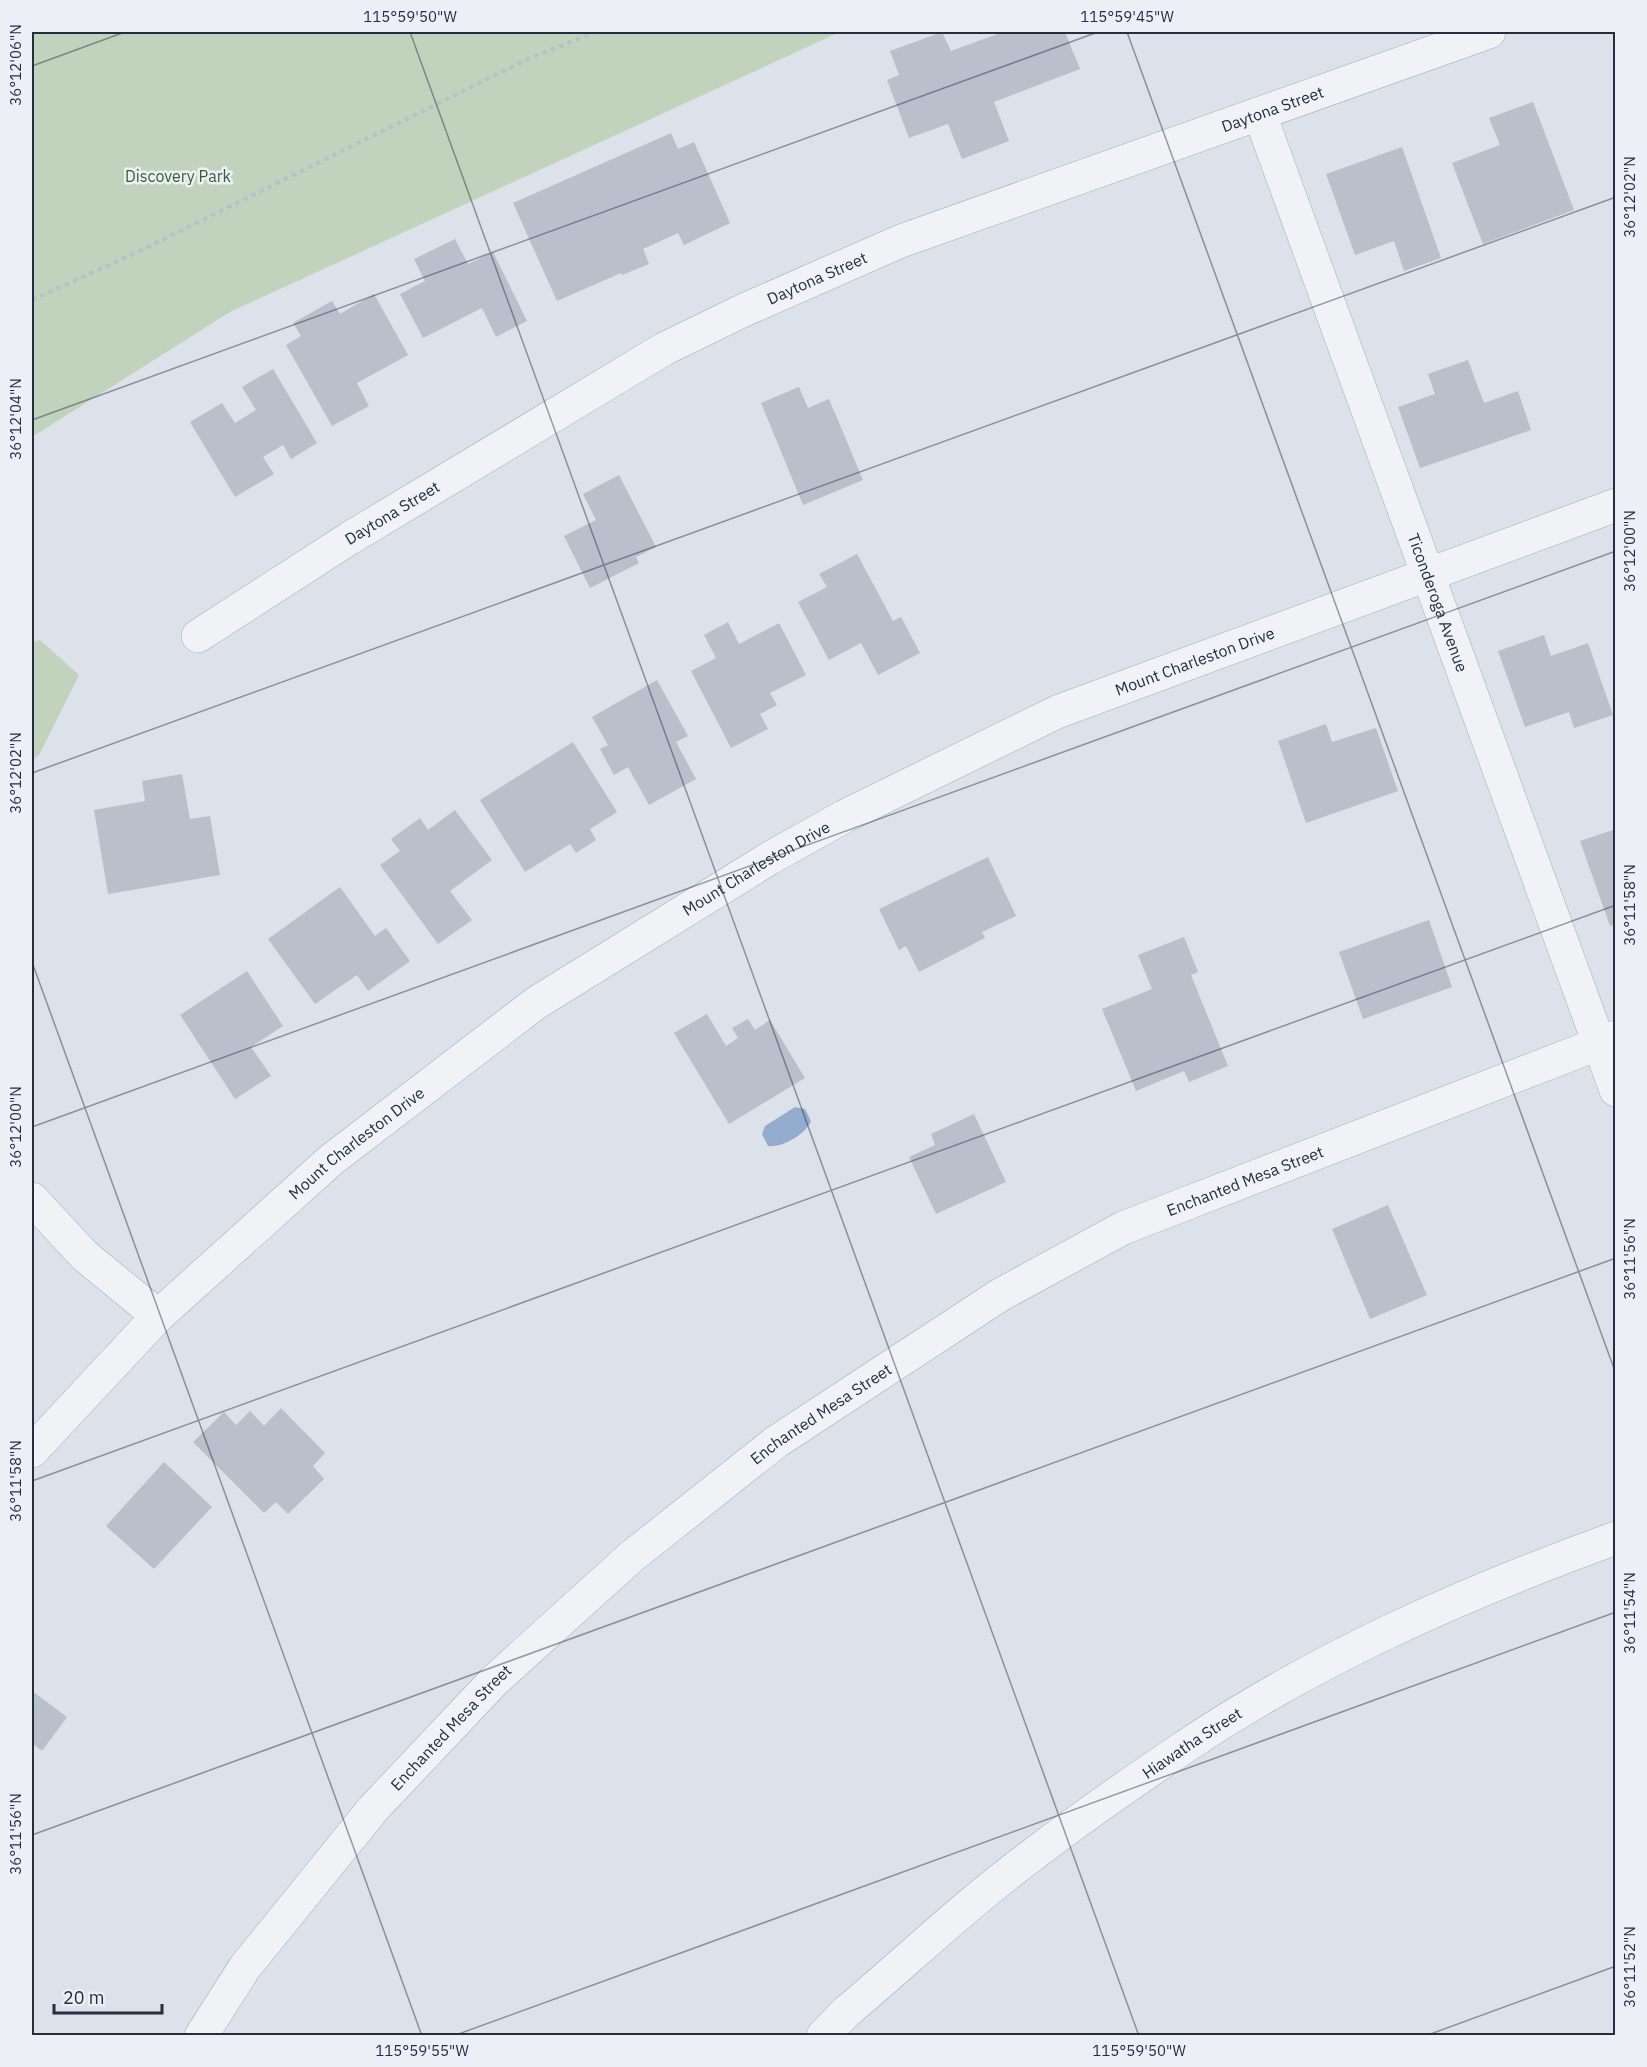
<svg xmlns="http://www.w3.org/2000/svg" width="1647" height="2067" font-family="'IBM Plex Sans',sans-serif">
  <rect width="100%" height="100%" fill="#dde1e9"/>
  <!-- green -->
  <g fill="#c1d3bd">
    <polygon points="32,32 840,32 230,312 32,437"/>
    <polygon points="40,640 79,675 39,755 32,760 32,642"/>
  </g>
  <!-- water -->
  <path fill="#94accd" d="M795 1107 805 1109 811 1121C806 1134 782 1148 768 1146L762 1134 765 1126Z"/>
  <!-- building -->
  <g fill="#babfcc">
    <polygon points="942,32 951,51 1003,32 1065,32 1080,69 994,102 1009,141 962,159 948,124 909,138 887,80 899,75 890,51"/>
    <polygon points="1533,102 1574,210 1483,244 1452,163 1500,145 1489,118"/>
    <polygon points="671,133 678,149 694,142 730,223 684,245 678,233 643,249 649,264 622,275 621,273 557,301 513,203"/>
    <polygon points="1402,147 1441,258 1404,271 1394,241 1355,255 1326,174"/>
    <polygon points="455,239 468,264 493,252 527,321 496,337 482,308 423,338 400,294 425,281 414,259"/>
    <polygon points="374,294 408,355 357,383 369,406 332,426 286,345 301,336 293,323 332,301 340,314"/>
    <polygon points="1468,360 1484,403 1518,391 1531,430 1420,468 1398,407 1435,394 1428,374"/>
    <polygon points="273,369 317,443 291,459 283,445 263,457 274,474 235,497 190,422 222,403 235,423 256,410 242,387"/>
    <polygon points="799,387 808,408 829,399 863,480 803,505 761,403"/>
    <polygon points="619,475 656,547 636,557 639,563 590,588 564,536 596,520 583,494"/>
    <polygon points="857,554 893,621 901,617 920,653 878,675 861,643 829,660 798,602 827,587 819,574"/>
    <polygon points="728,622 739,644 779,623 806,675 770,693 777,705 760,714 768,729 731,748 691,671 716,658 704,635"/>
    <polygon points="1544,635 1551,656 1588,643 1613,715 1574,728 1569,712 1525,727 1498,651"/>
    <polygon points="657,680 688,736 676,742 696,779 649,805 628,767 614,775 600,749 608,745 592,717"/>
    <polygon points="1326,724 1332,742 1376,728 1398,791 1306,823 1278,741"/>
    <polygon points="573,742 617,812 590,829 596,840 576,853 570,844 525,872 480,800"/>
    <polygon points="182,774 190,819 210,816 220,875 108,894 94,810 145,801 142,781"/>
    <polygon points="455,810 492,860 450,891 472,920 438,944 380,865 400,851 391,839 420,818 428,830"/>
    <polygon points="1616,829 1616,924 1610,926 1580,841"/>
    <polygon points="988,857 1016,916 982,932 985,938 919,972 906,946 899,950 879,909"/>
    <polygon points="340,887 375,936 386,928 410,961 368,991 357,975 315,1004 268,939"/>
    <polygon points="1429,920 1452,987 1363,1019 1339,952"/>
    <polygon points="1184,937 1198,972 1191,975 1228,1066 1189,1082 1184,1071 1136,1091 1102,1009 1152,989 1138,955"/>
    <polygon points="247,971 283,1026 251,1047 271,1076 235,1099 180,1015"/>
    <polygon points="707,1014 726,1046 738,1038 732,1028 748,1019 755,1030 770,1020 805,1078 729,1124 674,1033"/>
    <polygon points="974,1114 1006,1182 936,1214 909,1157 935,1145 931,1134"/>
    <polygon points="1388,1205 1427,1295 1370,1319 1332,1229"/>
    <polygon points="281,1408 325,1453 313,1466 324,1479 288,1514 276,1502 264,1513 193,1442 224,1412 236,1425 250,1411 264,1426"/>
    <polygon points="164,1462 212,1507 154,1569 106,1526"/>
    <polygon points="32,1691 67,1717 42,1751 32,1743"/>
  </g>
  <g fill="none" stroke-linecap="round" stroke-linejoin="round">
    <defs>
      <g id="minor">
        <path id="s1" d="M1260 115 1616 1090"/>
        <path id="s2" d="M198 636 350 538 664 349 742 311 901 241 1489 32"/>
        <polyline points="32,1199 85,1256 158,1316"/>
        <path id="s3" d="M201 2036 245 1967 373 1809 494 1681 631 1557 776 1442 1000 1295 1123 1228 1616 1037"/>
        <path id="s4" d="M823 2036 845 2013C900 1967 952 1917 1009 1873 1064 1830 1122 1789 1180 1750 1314 1659 1464 1593 1616 1538"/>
      </g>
      <g id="tertiary">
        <path id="s5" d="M32 1451 158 1316 331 1160 536 1003 770 858 845 816 1057 712 1616 505"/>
      </g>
    </defs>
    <!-- minor casing -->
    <use href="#minor" stroke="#a6abb7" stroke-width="34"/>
    <!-- tertiary casing -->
    <use href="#tertiary" stroke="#a6abb7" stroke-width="34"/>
    <!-- path -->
    <polyline stroke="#bbbfc7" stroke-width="4" stroke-dasharray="4.5 4.5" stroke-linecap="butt" points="32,300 142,250 530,58 596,32"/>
    <!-- minor -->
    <use href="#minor" stroke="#f0f2f6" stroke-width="33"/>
    <!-- tertiary -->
    <use href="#tertiary" stroke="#f0f2f6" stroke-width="33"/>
  </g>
  <!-- ticks -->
  <path fill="none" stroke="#252d41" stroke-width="1.5" stroke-opacity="0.45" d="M410 32 1139 2036M1127 32 1616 1374M32 66 125 32M32 420 1098 32M32 773 1616 197M32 962 422 2036M32 1127 1616 551M32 1481 1616 905M32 1835 1616 1258M453 2036 1616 1612M1425 2036 1616 1966"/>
  <g text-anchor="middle" stroke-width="5" stroke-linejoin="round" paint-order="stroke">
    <!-- street labels -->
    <g font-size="16" fill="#252d41" stroke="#ecf0f6">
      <text dy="6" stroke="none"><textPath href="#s2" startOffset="1202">Daytona Street</textPath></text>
      <text dy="6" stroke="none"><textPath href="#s2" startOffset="716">Daytona Street</textPath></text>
      <text dy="6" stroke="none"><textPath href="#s2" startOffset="230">Daytona Street</textPath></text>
      <text dy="6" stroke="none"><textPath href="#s1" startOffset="519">Ticonderoga Avenue</textPath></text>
      <text dy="6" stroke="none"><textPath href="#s5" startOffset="1420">Mount Charleston Drive</textPath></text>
      <text dy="6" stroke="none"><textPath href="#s5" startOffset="934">Mount Charleston Drive</textPath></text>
      <text dy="6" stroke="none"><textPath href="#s5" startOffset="448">Mount Charleston Drive</textPath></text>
      <text dy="6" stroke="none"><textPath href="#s3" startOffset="1370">Enchanted Mesa Street</textPath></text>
      <text dy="6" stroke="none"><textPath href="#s3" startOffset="884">Enchanted Mesa Street</textPath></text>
      <text dy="6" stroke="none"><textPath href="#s3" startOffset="398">Enchanted Mesa Street</textPath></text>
      <text dy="6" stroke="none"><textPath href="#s4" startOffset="472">Hiawatha Street</textPath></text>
    </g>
    <!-- park labels -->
    <g font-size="16" fill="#365e31" stroke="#ecf0f6">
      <text x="178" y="182">Discovery Park</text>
    </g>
  </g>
  <!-- border -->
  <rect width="1647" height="2067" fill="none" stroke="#ecf0f6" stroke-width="66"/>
  <!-- scale -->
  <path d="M54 2004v9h108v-9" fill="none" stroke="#252d41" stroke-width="3"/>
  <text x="63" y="2004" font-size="18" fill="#252d41" stroke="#ecf0f6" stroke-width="4.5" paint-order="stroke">20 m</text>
  <rect x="33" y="33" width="1581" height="2001" fill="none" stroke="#252d41" stroke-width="2"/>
  <g font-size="15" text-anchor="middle" fill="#252d41">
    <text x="410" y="22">115°59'50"W</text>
    <text x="1127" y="22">115°59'45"W</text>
    <text transform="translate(16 65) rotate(-90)" y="5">36°12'06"N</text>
    <text transform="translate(1630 197) rotate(-90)" y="5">36°12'02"N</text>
    <text transform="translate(16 419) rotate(-90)" y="5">36°12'04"N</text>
    <text transform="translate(1630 551) rotate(-90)" y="5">36°12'00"N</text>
    <text transform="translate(16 773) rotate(-90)" y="5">36°12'02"N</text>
    <text transform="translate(1630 905) rotate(-90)" y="5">36°11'58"N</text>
    <text transform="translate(16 1127) rotate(-90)" y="5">36°12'00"N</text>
    <text transform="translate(1630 1259) rotate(-90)" y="5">36°11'56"N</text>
    <text transform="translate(16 1481) rotate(-90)" y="5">36°11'58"N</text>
    <text transform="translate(1630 1613) rotate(-90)" y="5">36°11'54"N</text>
    <text transform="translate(16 1834) rotate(-90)" y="5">36°11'56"N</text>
    <text transform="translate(1630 1967) rotate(-90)" y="5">36°11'52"N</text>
    <text x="422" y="2056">115°59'55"W</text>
    <text x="1139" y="2056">115°59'50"W</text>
  </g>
</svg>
